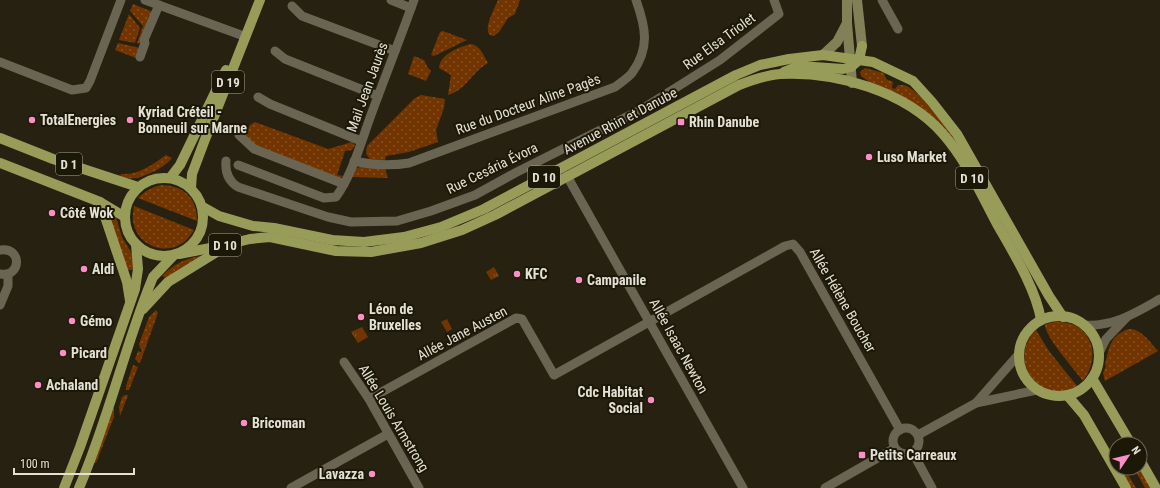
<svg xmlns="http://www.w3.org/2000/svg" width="1160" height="488" font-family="'Roboto Condensed',sans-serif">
  <defs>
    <pattern id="grass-dots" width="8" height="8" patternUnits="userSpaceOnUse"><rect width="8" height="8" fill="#733500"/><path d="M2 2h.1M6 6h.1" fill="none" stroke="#875224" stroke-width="1.8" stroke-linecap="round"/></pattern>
    <pattern id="park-tufts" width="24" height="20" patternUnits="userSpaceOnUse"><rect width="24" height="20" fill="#733500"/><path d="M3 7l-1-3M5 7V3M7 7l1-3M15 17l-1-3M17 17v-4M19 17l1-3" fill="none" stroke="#875224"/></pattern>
  </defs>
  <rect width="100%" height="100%" fill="#262110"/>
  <!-- grass -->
  <g fill="url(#grass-dots)">
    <path d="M498 0H520L515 14 508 18 499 32 494 36C479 35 495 8 498 0Z"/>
    <polygon points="133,4 153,12 141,44 137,43 143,26 130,11"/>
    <polygon points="129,14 140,28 135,43 119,40"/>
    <polygon points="443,31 467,40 434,56 431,55 440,32"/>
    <polygon points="118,43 140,48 136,58 115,50"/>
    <path d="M471 44C481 46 483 55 488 63 473 71 465 91 448 95L451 75 439 68C440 54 459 47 471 44Z"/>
    <polygon points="414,56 424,60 428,68 431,71 426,81 408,74"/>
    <path d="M865 68 884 73 886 79 893 82 892 88 895 89 898 85C900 85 902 85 904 85 918 88 946 128 956 140L957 146 865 79 861 76 860 72Z"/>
    <polygon points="421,95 445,99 444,108 436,130 438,142 409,152 386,156 385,161 370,159 366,154 367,146 415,98"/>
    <polygon points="255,122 328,149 352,142 355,145 352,150 345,151 337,175 343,176 339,179 255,148 244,136 250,125"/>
    <path d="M166 155 172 158C167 166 145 177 136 178 131 179 125 178 120 177L121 174C139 175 152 165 166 155Z"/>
    <polygon points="362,166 385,168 388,178 352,177 355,169"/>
    <path d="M160 185C183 185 197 197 197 221L138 198C145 191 151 188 160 185Z"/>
    <path d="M134 206 194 230C190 236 187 241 181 244 163 255 139 245 134 225 132 219 133 213 134 206Z"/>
    <polygon points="107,210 116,217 122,237 132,254 135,270 125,270"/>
    <path d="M205 255 169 279 162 276C174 263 187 258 205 255Z"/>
    <polygon points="156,310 158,313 140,363 139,363 135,359 138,351 141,352 142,350 140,348 139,344 149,317"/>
    <path d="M1054 322C1089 319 1104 354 1083 381 1075 370 1044 336 1045 324Z"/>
    <path d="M1128 329C1141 328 1150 342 1158 351L1105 381 1103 373 1106 366 1105 365C1109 348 1109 337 1128 329Z"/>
    <path d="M1036 330 1049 351 1077 386C1039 407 1006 360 1036 330Z"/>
    <polygon points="133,365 138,367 129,390 126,390 126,386"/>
    <polygon points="125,395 128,395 120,416 119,407 122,397"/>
    <polygon points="114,407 114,417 96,463 93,462"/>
    <polygon points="1119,468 1124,468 1136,488 1130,488"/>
    <polygon points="1134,468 1140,468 1151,488 1145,488"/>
  </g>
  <!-- park -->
  <g fill="url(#park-tufts)">
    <polygon points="494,267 499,276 491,280 486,272"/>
    <polygon points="447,319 452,329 447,332 441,322"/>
    <polygon points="362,327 368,337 358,343 351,332"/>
  </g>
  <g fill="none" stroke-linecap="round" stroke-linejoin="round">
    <!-- street -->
    <g stroke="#6a6552" stroke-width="9">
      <polyline points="145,0 241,35"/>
      <polyline points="391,0 411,8"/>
      <polyline points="882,0 898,29"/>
      <polyline points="292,6 302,16 395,51"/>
      <polyline points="275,51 285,59 378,96"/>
      <polyline points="140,57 145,43 144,40 159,5"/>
      <polyline points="0,62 72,90 86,88 90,81 121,0"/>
      <polyline points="258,97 270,104 361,141"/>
      <polyline points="239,135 254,149 344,184"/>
      <path d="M226 161C225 172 228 181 238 187L328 217 351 222 397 221 431 211 475 195 515 173 642 109 720 60 779 14 774 0"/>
      <path d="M354 161C372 165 391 166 409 163L615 87C620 83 628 78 632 73 650 48 646 28 636 0"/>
      <path d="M238 165 324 198 336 197C353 173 361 142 371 115 385 77 400 39 414 0"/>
      <polyline points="567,176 743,488"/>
      <path d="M0 250C22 246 22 278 0 274"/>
      <polyline points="0,305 8,286 8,274"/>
      <path d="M1084 325C1114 327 1135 313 1160 299"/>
      <polyline points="1099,353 1106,339 1127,317"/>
      <polyline points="344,362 369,399 419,488"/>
      <polyline points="369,399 516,318 522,319 554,375 785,246 793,244 800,252 900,430"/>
      <polyline points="976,403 1019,354"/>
      <circle cx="906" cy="441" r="13"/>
      <polyline points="918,435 976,403 1037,390"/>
      <polyline points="913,453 932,488"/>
      <polyline points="291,488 388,434"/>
      <polyline points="825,488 895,448"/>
    </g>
    <!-- secondary -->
    <g stroke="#808156" stroke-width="10">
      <polyline points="847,0 847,23 852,83"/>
      <polyline points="857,0 862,46"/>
      <polyline points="823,55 837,42 847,23"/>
    </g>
    <!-- primary -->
    <g stroke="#979c59" stroke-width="10">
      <polyline points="784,72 799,66 843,69 851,67 859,60 862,46"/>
      <polyline points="0,138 53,159 138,187"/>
      <polyline points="0,163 100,202 125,217"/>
      <circle cx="164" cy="217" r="39"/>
      <polyline points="170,178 180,165 226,70"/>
      <polyline points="191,188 192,174 204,142 260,0"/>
      <polyline points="100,202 127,282 130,301"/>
      <polyline points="203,207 219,216 253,226 274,228 332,240 364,242 404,237 441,227 484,209 736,75 760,65 789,59 823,55 873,62 913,81 932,102 957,134 1049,296 1063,317"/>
      <path d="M179 254 221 246 250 239 270 237 336 251 371 252 421 243 462 230 495 215 739 85C752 80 766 75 780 74 835 71 906 91 943 134 966 160 981 194 997 224 1013 252 1036 289 1041 320"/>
      <polyline points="143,309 168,282 215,253 221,246"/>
      <circle cx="1059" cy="356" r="40"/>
      <polyline points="1092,378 1131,444"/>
      <polyline points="1067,395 1084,415 1126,488"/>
      <polyline points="1140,460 1156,488"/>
      <polyline points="64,488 80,447 135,289 138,269 136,244"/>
      <path d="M79 488C108 421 124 349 151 282L153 277 173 256"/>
    </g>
  </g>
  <!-- markers -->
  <g fill="#fa8fc6" stroke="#1c1807" stroke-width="1.5">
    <circle cx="32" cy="120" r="4"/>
    <circle cx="130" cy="120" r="4"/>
    <rect x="677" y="118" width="8" height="8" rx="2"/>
    <circle cx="869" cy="157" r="4"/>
    <circle cx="52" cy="213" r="4"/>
    <circle cx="84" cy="269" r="4"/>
    <circle cx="517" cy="274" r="4"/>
    <circle cx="579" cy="280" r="4"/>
    <circle cx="361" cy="317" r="4"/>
    <circle cx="72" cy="321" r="4"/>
    <circle cx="63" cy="353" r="4"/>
    <circle cx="38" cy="385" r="4"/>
    <circle cx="651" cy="400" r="4"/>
    <circle cx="244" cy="423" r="4"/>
    <rect x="858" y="451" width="8" height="8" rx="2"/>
    <circle cx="372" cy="474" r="4"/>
  </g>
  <g text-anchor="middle" stroke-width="4" stroke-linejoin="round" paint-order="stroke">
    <!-- shield labels -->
    <g fill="#1c1807" stroke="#a7a497" stroke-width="1">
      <rect x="212" y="71" width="32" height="22" rx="3"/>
      <rect x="56" y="153" width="26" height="22" rx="3"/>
      <rect x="528" y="166" width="32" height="22" rx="3"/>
      <rect x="956" y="167" width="32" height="22" rx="3"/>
      <rect x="209" y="234" width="32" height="22" rx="3"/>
    </g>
    <g font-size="13" font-weight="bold" fill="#e3e0d5">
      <text x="228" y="87">D 19</text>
      <text x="69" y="169">D 1</text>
      <text x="544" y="182">D 10</text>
      <text x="972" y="183">D 10</text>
      <text x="225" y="250">D 10</text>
    </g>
    <!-- street labels -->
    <g font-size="14" fill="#e3e0d5" stroke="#1c1807">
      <text transform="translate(719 41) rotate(-36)" y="5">Rue Elsa Triolet</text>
      <text transform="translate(367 87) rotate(-70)" y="5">Mail Jean Jaurès</text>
      <text transform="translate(528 104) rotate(-20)" y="5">Rue du Docteur Aline Pagès</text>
      <text transform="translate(620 121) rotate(-28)" y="5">Avenue Rhin et Danube</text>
      <text transform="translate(492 168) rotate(-26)" y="5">Rue Cesária Évora</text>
      <text transform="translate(843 300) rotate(60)" y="5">Allée Hélène Boucher</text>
      <text transform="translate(462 333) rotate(-28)" y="5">Allée Jane Austen</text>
      <text transform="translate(679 346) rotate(61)" y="5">Allée Isaac Newton</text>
      <text transform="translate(394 418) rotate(59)" y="5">Allée Louis Armstrong</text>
    </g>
    <!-- poi labels -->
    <g font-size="14" font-weight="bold" fill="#e3e0d5" stroke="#1c1807" text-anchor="start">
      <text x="138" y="117">Kyriad Créteil -<tspan x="138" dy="16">Bonneuil sur Marne</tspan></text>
      <text x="40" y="125">TotalEnergies</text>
      <text x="689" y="127">Rhin Danube</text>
      <text x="877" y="162">Luso Market</text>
      <text x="60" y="218">Côté Wok</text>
      <text x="92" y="274">Aldi</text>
      <text x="525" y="279">KFC</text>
      <text x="587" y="285">Campanile</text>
      <text x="369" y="314">Léon de<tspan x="369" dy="16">Bruxelles</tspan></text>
      <text x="80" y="326">Gémo</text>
      <text x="71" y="358">Picard</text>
      <text x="46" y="390">Achaland</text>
      <text x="643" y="397" text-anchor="end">Cdc Habitat<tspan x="643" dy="16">Social</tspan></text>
      <text x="252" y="428">Bricoman</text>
      <text x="870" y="460">Petits Carreaux</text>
      <text x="364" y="479" text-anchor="end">Lavazza</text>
    </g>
  </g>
  <!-- north arrow -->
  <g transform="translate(1128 456) rotate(55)"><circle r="19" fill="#1c1807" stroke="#6c6859"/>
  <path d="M0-3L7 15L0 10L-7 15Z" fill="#fa8fc6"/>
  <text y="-6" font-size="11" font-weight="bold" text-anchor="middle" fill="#e3e0d5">N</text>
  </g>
  <!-- scale -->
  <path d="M14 468v6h120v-6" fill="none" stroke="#e3e0d5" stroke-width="2"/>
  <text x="20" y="468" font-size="12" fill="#e3e0d5" stroke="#1c1807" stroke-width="3" paint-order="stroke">100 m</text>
</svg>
